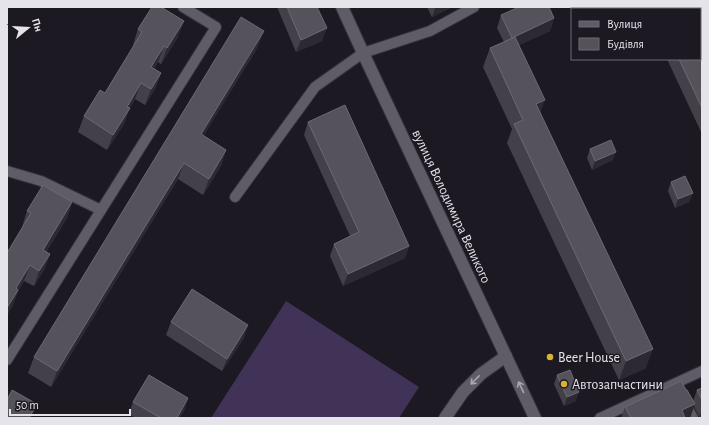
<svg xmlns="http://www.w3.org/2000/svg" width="709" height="425" font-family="'Alegreya Sans',sans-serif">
  <rect width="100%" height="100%" fill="#1c1922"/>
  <!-- pitch -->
  <polygon fill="#413258" points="286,301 419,387 399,418 211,418"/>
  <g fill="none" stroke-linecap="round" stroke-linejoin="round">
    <defs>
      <g id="service">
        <polyline points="7,171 41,181 101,210"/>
        <polyline points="235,197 315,87 363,53 430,31 474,7"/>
        <polyline points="7,360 216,27 183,7"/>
        <polyline points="685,403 693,418"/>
        <polyline points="600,418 702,371"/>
      </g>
      <g id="secondary">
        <polyline points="342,7 363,53 535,418"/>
        <polyline points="445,418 463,392 481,374 506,356"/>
      </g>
    </defs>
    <!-- service casing -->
    <use href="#service" stroke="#343238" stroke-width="12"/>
    <!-- secondary casing -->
    <use href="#secondary" stroke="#343238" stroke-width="14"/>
    <!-- service -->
    <use href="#service" stroke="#605c67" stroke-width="10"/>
    <!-- secondary -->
    <use href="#secondary" stroke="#605c67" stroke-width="12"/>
  </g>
  <!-- wall -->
  <g fill="#44404a">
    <polygon points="277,7 317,7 322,41 296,52"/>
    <polygon points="427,7 452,7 432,17"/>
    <polygon points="647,7 655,7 688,9 647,9"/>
    <polygon points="501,15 554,18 550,31 519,45 540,112 646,368 619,380 507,143 512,129 483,67 490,48 504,42 497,28"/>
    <polygon points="138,29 178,37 161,64 158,62 154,69 161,73 155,89 145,105 135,99 129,109 124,124 107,150 78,132 84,116 105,93 134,46 133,45"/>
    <polygon points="702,38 702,134 667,59 700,59"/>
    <polygon points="258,47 203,136 226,150 221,166 203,195 178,179 51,387 28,373 34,357"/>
    <polygon points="308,122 409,246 405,258 343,286 330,256 334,244 350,236 304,135"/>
    <polygon points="590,149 613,160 592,170 587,158"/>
    <polygon points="671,182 693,193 689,202 675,208 668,191"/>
    <polygon points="72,202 67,218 46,252 50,254 44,270 34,286 24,281 18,291 13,305 7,315 7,253 23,227 22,227 27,211"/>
    <polygon points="171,322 244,338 222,371 166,335"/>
    <polygon points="557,375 576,401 564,406 554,384"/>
    <polygon points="702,388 702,416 699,417 694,406 690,418 621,418 625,407 686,390 693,401 697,390"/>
    <polygon points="188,398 184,411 179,418 135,418 129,414 133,402"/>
  </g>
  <!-- shaded-wall -->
  <g fill="#2d2933">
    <polygon points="437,7 452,7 432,17 435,8"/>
    <polygon points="554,18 550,31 507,51 512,38"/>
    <polygon points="184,21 178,37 161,64 167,48"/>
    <polygon points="327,28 322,41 296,52 301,40"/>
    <polygon points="264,31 258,47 195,150 201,134"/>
    <polygon points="164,46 158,62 145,83 151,67"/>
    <polygon points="161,73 155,89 145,105 151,89"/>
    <polygon points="141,83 135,99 129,109 124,124 107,150 113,135 127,107"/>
    <polygon points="545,100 538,119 536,104"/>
    <polygon points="226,150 221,166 203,195 209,179"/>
    <polygon points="616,152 613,160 592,170 595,161"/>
    <polygon points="184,163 178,179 51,387 57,371"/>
    <polygon points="693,193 689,202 675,208 678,199"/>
    <polygon points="72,202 67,218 37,266 43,250"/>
    <polygon points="409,246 405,258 343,286 348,274"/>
    <polygon points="50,254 44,270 34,286 39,271"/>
    <polygon points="30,265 24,281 18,291 13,305 7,315 7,308 16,288"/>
    <polygon points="248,325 244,338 222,371 227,359"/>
    <polygon points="653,349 646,368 619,380 626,361"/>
    <polygon points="579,392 576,401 564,406 567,397"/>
    <polygon points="188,398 184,411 179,418 177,418"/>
    <polygon points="37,404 31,418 29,418"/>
    <polygon points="695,404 690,418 679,418 682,410"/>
    <polygon points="702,410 702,416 699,417"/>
  </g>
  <!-- building -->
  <g fill="#56525b" stroke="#6c6972">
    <polygon points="152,7 161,7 184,21 167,48 164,46 151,67 161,73 151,89 141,83 127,107 130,108 113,135 84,116 100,90 105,93 142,32 138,29"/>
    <polygon points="287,7 317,7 327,28 301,40"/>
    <polygon points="519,7 549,7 554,18 512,38 501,15"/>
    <polygon points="655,7 687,7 688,9 655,9"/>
    <polygon points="241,17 264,31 201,134 226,150 209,179 184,163 57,371 34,357"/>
    <polygon points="700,34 702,38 702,108 679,59 700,59"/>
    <polygon points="515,37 545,100 536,104 653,349 626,361 514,124 523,120 490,48"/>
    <polygon points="345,105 409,246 348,274 334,244 359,232 308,122"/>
    <polygon points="611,140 616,152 595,161 590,149"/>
    <polygon points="685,176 693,193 678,199 671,182"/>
    <polygon points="43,185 72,202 43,250 50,254 39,271 30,265 16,288 18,290 7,308 7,253 31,213 27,211"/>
    <polygon points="192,289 248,325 227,359 171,322"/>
    <polygon points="570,370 579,392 567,397 557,375"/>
    <polygon points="149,375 188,398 177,418 161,418 133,402"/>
    <polygon points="681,381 686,390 687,390 695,404 682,410 685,418 631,418 625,407"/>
    <polygon points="702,388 702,400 697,390"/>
    <polygon points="12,390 37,404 29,418 7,418 7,400"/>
  </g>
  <!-- one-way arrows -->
  <defs><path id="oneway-shaft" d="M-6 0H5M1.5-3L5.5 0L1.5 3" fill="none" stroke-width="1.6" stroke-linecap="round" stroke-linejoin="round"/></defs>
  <g stroke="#aaa7b0">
    <use href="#oneway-shaft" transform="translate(475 380) rotate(135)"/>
    <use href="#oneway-shaft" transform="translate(521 387) rotate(-115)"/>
  </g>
  <!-- markers -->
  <g fill="#d9b334" stroke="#1c1922" stroke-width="1.5">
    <circle cx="550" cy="357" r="4"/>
    <circle cx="564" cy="384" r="4"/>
  </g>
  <g text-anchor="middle" stroke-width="3" stroke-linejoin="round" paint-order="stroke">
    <!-- street labels -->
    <g font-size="14" fill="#e6e4eb" stroke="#1c1922">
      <text transform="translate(452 206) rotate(65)" y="5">вулиця Володимира Великого</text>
    </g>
    <!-- poi labels -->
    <g font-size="14" fill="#e6e4eb" stroke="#1c1922" text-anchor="start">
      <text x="558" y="362">Beer House</text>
      <text x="572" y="389">Автозапчастини</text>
    </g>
  </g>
  <!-- border -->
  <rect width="709" height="425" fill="none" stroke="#e6e4eb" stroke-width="16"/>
  <!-- legend -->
  <rect x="571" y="8" width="130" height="52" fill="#1c1922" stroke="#6d6a72"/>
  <rect x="579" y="21" width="20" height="6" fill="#605c67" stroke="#6d6a72"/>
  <text x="607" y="28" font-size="12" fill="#e6e4eb">Вулиця</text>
  <rect x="579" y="38" width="20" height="12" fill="#56525b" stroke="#6d6a72"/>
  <text x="607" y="48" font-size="12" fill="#e6e4eb">Будівля</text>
  <!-- north arrow -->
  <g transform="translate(28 28) rotate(72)" stroke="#1c1922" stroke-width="3" paint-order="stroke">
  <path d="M0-3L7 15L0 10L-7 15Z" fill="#e6e4eb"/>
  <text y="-6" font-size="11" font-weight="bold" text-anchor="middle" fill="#e6e4eb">Пн</text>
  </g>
  <!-- scale -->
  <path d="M10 409v6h120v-6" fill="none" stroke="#e6e4eb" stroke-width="2"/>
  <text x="16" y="409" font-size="12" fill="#e6e4eb" stroke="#1c1922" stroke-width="3" paint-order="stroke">50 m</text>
</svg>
